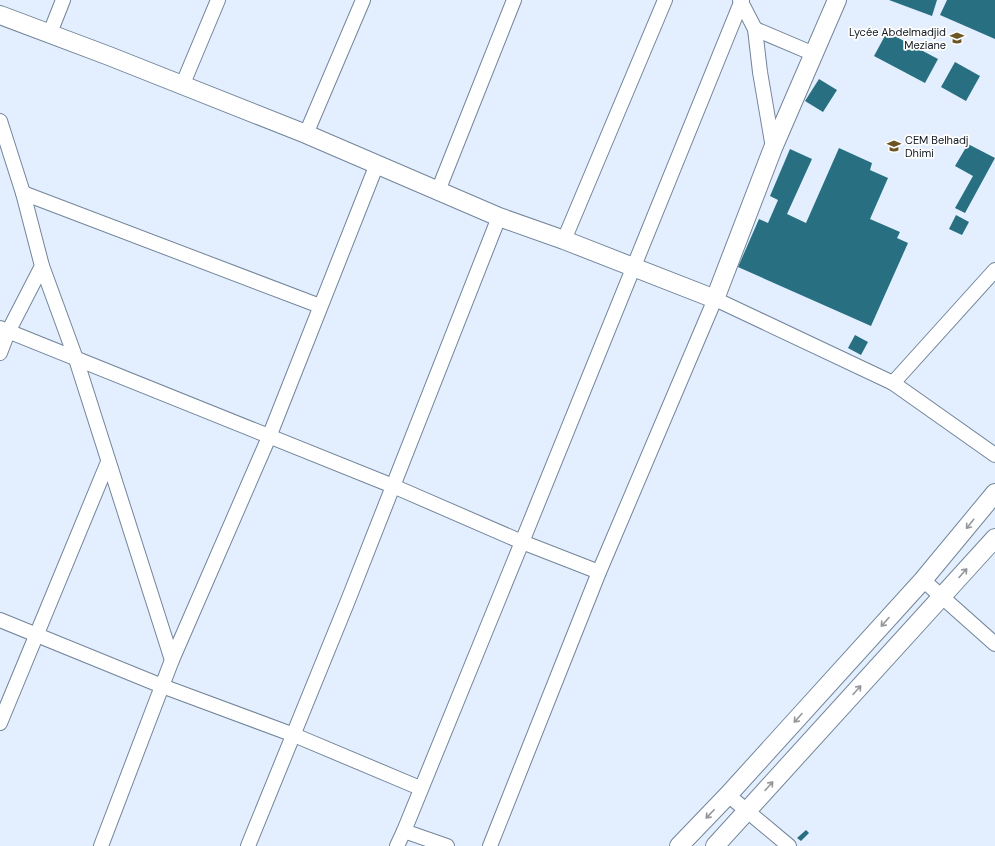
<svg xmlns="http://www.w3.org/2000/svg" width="995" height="846" font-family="'DM Sans',sans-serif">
  <rect width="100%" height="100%" fill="#e3effe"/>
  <!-- building -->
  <g fill="#276f81">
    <polygon points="889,0 937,0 932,16"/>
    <polygon points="947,0 995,0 995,39 940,15"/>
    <polygon points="887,32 938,59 925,83 874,56"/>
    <polygon points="955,62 980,76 966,101 941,87"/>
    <polygon points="819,79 837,90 823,112 805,101"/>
    <polygon points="968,144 995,158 965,213 955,208 973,176 955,166"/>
    <polygon points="839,148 872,163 870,170 888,178 870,219 900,232 897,238 908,243 871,326 738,267 759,219 768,223 778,200 770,196 790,149 812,159 787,214 806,223"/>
    <polygon points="956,215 969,222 962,235 949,229"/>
    <polygon points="855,335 868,342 861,355 848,348"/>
    <polygon points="806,830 809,833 801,841 797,838"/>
  </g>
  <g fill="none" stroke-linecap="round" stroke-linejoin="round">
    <defs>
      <g id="minor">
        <polyline points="740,0 755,29 760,72 773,148"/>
        <polyline points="755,29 814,54"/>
        <polyline points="50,33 63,0"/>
        <polyline points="182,86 218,0"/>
        <polyline points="0,121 23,193 42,266 8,332 0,353"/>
        <polyline points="306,134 363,0"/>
        <polyline points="438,191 514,0"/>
        <polyline points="23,193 320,306"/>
        <polyline points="564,240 665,0"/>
        <polyline points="42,266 76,359 172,660"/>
        <polyline points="0,328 393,486 522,542 742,0"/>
        <polyline points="893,383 995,270"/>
        <polyline points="923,580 995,644"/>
        <polyline points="0,620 162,686 294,735 420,788"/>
        <polyline points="0,723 108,462"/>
        <polyline points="728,795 789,846"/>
        <polyline points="101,846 172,660 269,437 377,164"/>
        <polyline points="248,846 347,603 499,217"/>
        <polyline points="397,846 404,831"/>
        <polyline points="447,846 404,831 522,542 599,572"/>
        <polyline points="490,846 599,572 715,299 893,383 995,455"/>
      </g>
      <g id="tertiary">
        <polyline points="0,15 109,56 306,134 499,217 564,240 715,299 773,148 837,0"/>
        <polyline points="679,846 728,795 923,580 995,493"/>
        <polyline points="715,846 995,538"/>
      </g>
    </defs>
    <!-- minor casing -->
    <use href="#minor" stroke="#72859a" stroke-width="16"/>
    <!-- tertiary casing -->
    <use href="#tertiary" stroke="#72859a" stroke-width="20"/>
    <!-- minor -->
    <use href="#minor" stroke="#fff" stroke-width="14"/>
    <!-- tertiary -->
    <use href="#tertiary" stroke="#fff" stroke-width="18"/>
  </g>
  <!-- one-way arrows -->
  <defs><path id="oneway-shaft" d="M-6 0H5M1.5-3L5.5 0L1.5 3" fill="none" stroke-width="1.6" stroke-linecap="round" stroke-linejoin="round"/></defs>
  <g stroke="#93979b">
    <use href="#oneway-shaft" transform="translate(970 524) rotate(129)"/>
    <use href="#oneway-shaft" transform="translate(963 573) rotate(-48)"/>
    <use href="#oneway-shaft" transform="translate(885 622) rotate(132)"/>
    <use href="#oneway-shaft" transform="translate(857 690) rotate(-48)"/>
    <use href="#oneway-shaft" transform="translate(798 718) rotate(132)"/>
    <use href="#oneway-shaft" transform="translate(769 786) rotate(-48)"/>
    <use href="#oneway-shaft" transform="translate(710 814) rotate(134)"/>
  </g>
  <!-- icons -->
  <defs>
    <symbol id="school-bare" viewBox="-9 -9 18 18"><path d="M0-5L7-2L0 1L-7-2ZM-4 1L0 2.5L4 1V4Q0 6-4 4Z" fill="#6c5424" stroke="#fff" stroke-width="2.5" paint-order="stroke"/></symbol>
  </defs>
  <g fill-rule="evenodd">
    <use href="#school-bare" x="947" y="28" width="20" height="20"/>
    <use href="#school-bare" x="884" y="136" width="20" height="20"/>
  </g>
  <g text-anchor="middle" stroke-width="3.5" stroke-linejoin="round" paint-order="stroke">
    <!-- poi labels -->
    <g font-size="11" fill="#101820" stroke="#fff" text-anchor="end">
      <text x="946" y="36">Lycée Abdelmadjid<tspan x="946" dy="13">Meziane</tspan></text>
      <text x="905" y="144" text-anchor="start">CEM Belhadj<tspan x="905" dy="13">Dhimi</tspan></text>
    </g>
  </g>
</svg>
